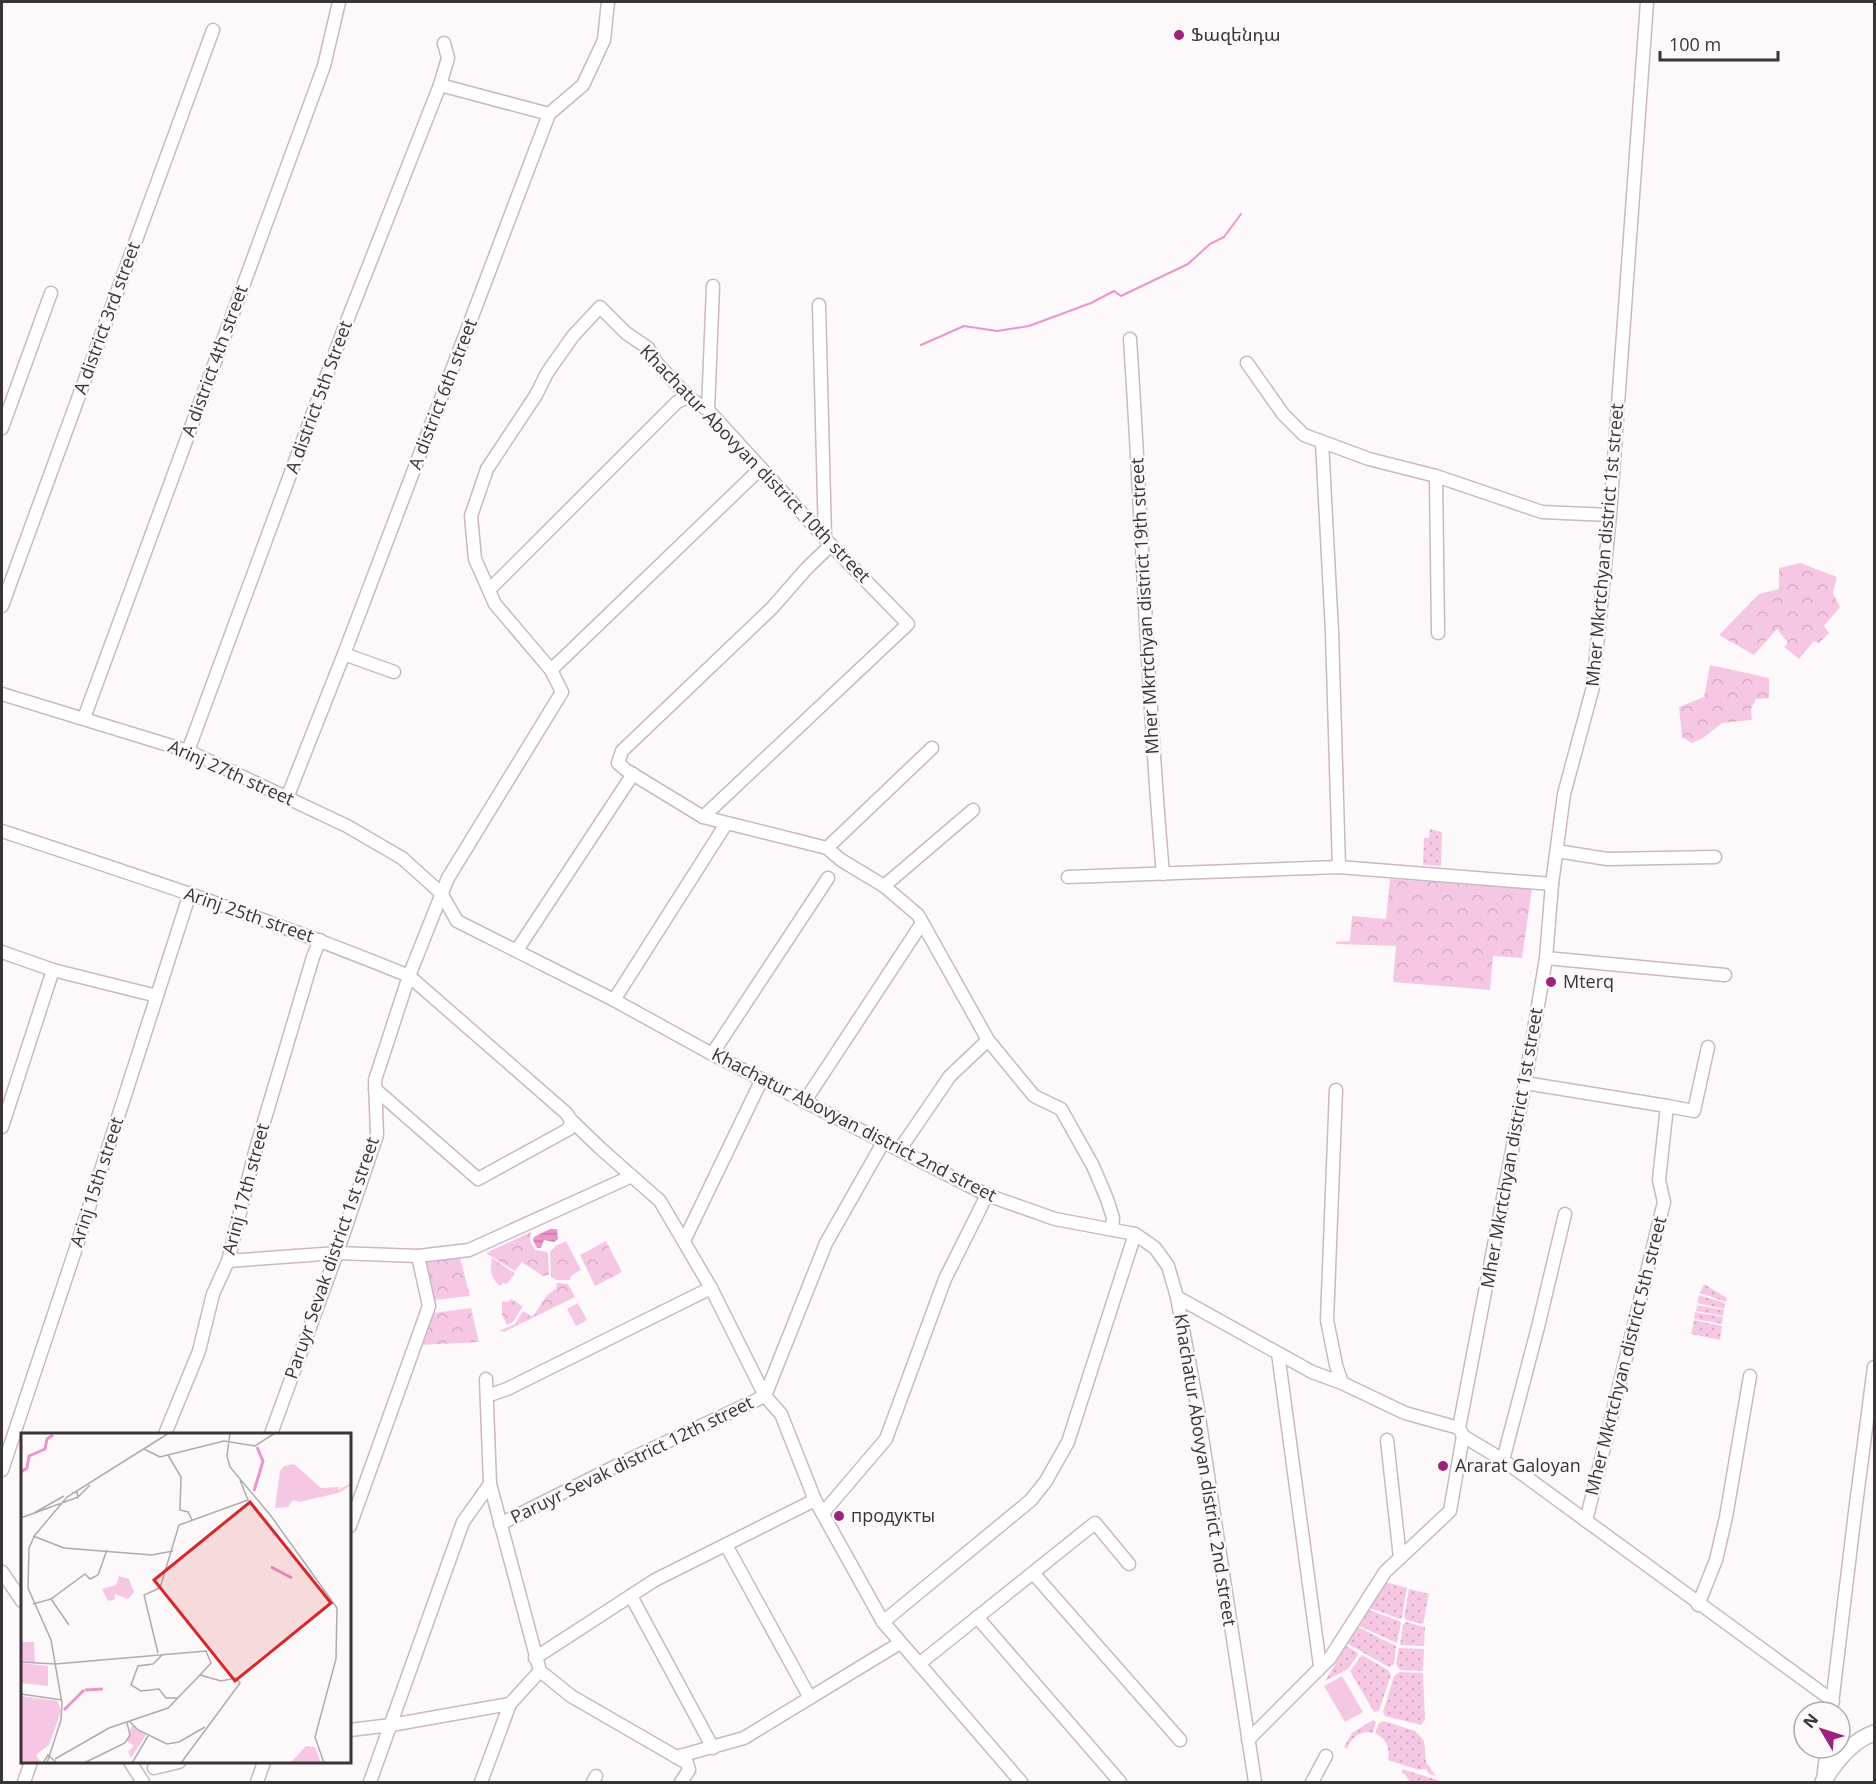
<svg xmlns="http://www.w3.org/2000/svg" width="1876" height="1784" font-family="'Open Sans','Noto Sans Armenian',sans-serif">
  <defs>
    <pattern id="grass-dots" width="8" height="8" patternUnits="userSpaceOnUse" patternTransform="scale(1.5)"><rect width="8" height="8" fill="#f6c7e3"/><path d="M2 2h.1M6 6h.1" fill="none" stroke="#d4abc3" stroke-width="1.8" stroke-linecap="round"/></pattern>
    <pattern id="forest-crowns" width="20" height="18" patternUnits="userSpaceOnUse" patternTransform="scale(1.5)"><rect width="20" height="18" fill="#f6c7e3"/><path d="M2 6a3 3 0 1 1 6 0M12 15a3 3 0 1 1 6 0" fill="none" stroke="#d4abc3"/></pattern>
    <pattern id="water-rules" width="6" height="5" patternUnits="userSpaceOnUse" patternTransform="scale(1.5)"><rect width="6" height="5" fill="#ec95cd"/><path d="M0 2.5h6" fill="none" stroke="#c07aa7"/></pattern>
  </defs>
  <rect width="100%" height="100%" fill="#fdf9fb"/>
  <!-- grass -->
  <g fill="url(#grass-dots)">
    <polygon points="1430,829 1442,832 1441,866 1423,865 1424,838 1429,838"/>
    <polygon points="1704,1284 1727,1298 1726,1302 1700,1293"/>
    <polygon points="1699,1295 1725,1303 1724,1309 1697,1303"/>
    <polygon points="1697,1305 1724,1310 1723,1316 1696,1311"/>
    <polygon points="1695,1312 1723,1317 1722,1324 1694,1319"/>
    <polygon points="1694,1320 1722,1326 1720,1340 1691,1334"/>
    <polygon points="1386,1582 1407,1588 1402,1617 1400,1619 1370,1608"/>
    <polygon points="1409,1589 1429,1594 1423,1624 1406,1620 1404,1617"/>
    <polygon points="1369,1610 1399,1621 1401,1623 1397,1643 1359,1626"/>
    <polygon points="1406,1622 1425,1627 1424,1646 1400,1645 1403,1624"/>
    <polygon points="1358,1627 1396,1646 1394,1664 1389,1667 1348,1644"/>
    <polygon points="1346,1646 1357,1652 1358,1655 1348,1669 1325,1681"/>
    <polygon points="1399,1648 1424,1649 1423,1671 1400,1670 1396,1664"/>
    <polygon points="1362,1655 1388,1670 1391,1675 1379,1711 1374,1712 1350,1671"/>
    <polygon points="1400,1672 1423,1673 1425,1720 1421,1725 1385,1716 1383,1712 1394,1676"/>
    <path d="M1373 1720 1376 1722 1373 1733C1360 1730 1352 1737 1347 1749L1344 1747 1352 1733Z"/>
    <path d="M1384 1721 1415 1731 1421 1737 1424 1741 1426 1762 1436 1776 1429 1774 1426 1769 1419 1770 1388 1760C1390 1748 1387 1739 1375 1733L1379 1723Z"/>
    <polygon points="1402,1769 1438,1780 1440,1782 1410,1782 1405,1774 1402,1773"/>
  </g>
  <!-- forest -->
  <g fill="url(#forest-crowns)">
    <polygon points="1800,563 1837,577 1833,593 1840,607 1824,626 1829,633 1819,643 1814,641 1799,659 1784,647 1788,643 1777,629 1754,655 1719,635 1759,594 1779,589 1779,568"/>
    <polygon points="1710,665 1769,678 1769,698 1756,699 1751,709 1752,720 1722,723 1703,738 1692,743 1682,737 1679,707 1704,697"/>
    <polygon points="1390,879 1532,889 1522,958 1493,956 1490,990 1393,982 1396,946 1336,944 1336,942 1350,941 1352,916 1386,919"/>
    <polygon points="531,1232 530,1241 535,1250 548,1252 549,1275 543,1276 522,1262 515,1271 486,1253"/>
    <polygon points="566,1241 581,1270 571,1276 570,1280 556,1280 551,1276 550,1252 557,1245"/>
    <polygon points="606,1241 622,1272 595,1286 580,1255"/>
    <polygon points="459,1254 470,1296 434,1300 423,1260"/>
    <path d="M492 1258 515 1273 507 1284 503 1283 500 1286C490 1278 490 1269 492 1258Z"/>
    <polygon points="557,1283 568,1284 575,1297 504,1332 499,1331 515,1324 523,1311 531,1316 534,1315 547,1295 556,1289"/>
    <polygon points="511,1299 523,1306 513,1322 507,1325 502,1315 502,1301 508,1302"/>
    <polygon points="578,1303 587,1320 576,1326 567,1309"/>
    <polygon points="471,1308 479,1342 420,1345 433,1313"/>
  </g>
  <!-- pitch -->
  <polygon fill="#f6c7e3" points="1342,1676 1363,1712 1345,1722 1324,1686"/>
  <!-- water -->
  <polygon fill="url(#water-rules)" points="550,1229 557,1229 558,1239 554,1242 544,1240 541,1248 537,1248 533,1240 534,1237"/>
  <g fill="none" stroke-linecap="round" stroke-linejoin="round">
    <!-- stream -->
    <polyline stroke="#ec95cd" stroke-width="2" points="921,345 964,326 997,331 1029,326 1091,303 1114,291 1121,296 1188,264 1210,244 1224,237 1241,214"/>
    <defs>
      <g id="minor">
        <polyline points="440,85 549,114"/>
        <polyline points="819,305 825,538"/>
        <path d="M1130 339C1142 517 1147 696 1163 874"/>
        <polyline points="1247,363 1283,414 1304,435 1369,459 1436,476 1542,512 1610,515"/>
        <polyline points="708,410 713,286"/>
        <polyline points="2,428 51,293"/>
        <polyline points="1322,442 1332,632 1339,867"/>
        <polyline points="1436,476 1438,633"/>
        <polyline points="831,545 807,568 772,608 622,751 618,763 626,770 703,817 827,848 841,860 884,886 918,915 988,1040 1034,1096 1061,1109 1093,1166 1107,1199 1113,1218 1112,1228"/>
        <polyline points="489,590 677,402 688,397"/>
        <polyline points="2,606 213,30"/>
        <polyline points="344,654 394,672"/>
        <polyline points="551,670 761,468"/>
        <polyline points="2,694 188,751 347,826 402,858 441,893 457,921 614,1000 712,1054 987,1195 1055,1219 1135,1234 1155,1248 1168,1266 1177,1297 1197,1404 1255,1782"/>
        <polyline points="84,718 324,66 339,2"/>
        <polyline points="188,751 345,326 440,85 448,58 444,43"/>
        <polyline points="287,798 344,654 549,114 583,85 604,40 608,2"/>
        <path d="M2 831C138 876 275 921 409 976L448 878 562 692 551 670 495 604 475 559 471 516 487 469 536 395 547 373 573 336 600 307 626 333 648 348 656 362 688 397 708 410 831 545 908 624 703 817"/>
        <polyline points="827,848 932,748"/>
        <polyline points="1557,851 1607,859 1715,857"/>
        <polyline points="1068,877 1339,867 1552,884"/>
        <polyline points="884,886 973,810"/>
        <polyline points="517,950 633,774"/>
        <polyline points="2,952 53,970 157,996"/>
        <polyline points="1546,958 1725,975"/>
        <polyline points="614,1000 726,824"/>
        <polyline points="712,1054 828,878"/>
        <polyline points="1525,1083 1667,1106"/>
        <polyline points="375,1089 478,1179 569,1129 571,1120"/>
        <polyline points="1336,1090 1327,1320 1336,1365 1342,1383 1405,1413 1459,1428"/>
        <polyline points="805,1101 922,923"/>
        <polyline points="2,1127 53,970"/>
        <polyline points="900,1149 950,1076 988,1040"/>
        <polyline points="684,1241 762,1079"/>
        <polyline points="228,1261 337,1253 418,1256 469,1250 632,1176"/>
        <polyline points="1177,1297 1312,1372 1342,1383"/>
        <polyline points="1278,1353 1320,1666"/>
        <polyline points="486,1379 490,1484 540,1671 571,1696 687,1763 689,1770 681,1782"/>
        <polyline points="487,1396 507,1389 711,1288"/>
        <polyline points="165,1434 199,1351 213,1294 228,1261 255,1152 313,957 320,940"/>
        <polyline points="271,1434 337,1253 377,1135 375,1080 409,976 566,1113 571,1120 600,1148 660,1201 711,1288 765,1396 781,1414 815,1500 883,1622 1021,1782"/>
        <polyline points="1463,1436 1459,1428 1525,1083 1546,958 1552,884 1564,794 1593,687 1610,515 1647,2"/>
        <polyline points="1463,1436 1503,1460 1833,1701"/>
        <polyline points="1387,1440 1400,1558"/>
        <polyline points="1503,1460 1538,1327 1565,1214"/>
        <polyline points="2,1470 75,1251 190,893"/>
        <polyline points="823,1513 886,1439 945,1279 987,1195"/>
        <polyline points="1586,1521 1664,1202 1659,1180 1667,1106 1694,1111 1708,1047"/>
        <polyline points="500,1524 628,1460 765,1396 826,1243 884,1141"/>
        <polyline points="350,1526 429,1306 418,1256"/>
        <polyline points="726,1545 810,1698"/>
        <polyline points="2,1572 22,1601"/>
        <polyline points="1033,1573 1180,1740"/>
        <polyline points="631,1596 713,1748"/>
        <polyline points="1698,1605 1716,1560 1726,1517 1750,1376"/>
        <polyline points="977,1617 1120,1782"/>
        <polyline points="883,1622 1031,1500 1046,1481 1068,1442 1135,1234"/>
        <polyline points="535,1658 655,1580 815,1500"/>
        <polyline points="919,1664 1095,1523 1129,1564"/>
        <polyline points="1831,1712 1855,1512 1874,1367"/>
        <polyline points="350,1730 391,1725 510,1704"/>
        <polyline points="1248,1740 1330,1658 1385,1572 1450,1511 1463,1436"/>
        <polyline points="676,1757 744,1738 900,1643"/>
        <polyline points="130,1762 143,1782"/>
        <polyline points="154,1768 179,1762"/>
        <polyline points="1823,1780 1827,1748"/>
        <polyline points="24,1782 31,1762"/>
        <polyline points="257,1782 264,1762"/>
        <polyline points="370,1782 463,1522 490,1484"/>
        <polyline points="481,1782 510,1704 540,1671"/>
        <polyline points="593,1782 596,1776"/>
        <polyline points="1312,1782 1326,1756"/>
      </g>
      <path id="major" d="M1823 1782C1835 1762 1851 1741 1874 1733"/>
    </defs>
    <!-- minor casing -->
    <use href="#minor" stroke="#cab8c2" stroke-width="15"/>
    <!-- major casing -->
    <use href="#major" stroke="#cab8c2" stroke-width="18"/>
    <!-- minor -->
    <use href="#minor" stroke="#fff" stroke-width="12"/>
    <!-- major -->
    <use href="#major" stroke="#fff" stroke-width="15"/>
  </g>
  <!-- markers -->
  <g fill="#9c227b" stroke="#fdf9fb" stroke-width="2">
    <circle cx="1179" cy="35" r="6"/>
    <circle cx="1551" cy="982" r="6"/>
    <circle cx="1443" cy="1466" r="6"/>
    <circle cx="839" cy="1516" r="6"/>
  </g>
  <g text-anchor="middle" stroke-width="5" stroke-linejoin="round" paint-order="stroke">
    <!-- poi labels -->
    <g font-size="18" fill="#3a3337" stroke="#fdf9fb" text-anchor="start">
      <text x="1191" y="41">Ֆազենդա</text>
      <text x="1563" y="988">Mterq</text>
      <text x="1455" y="1472">Ararat Galoyan</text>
      <text x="851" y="1522">продукты</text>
    </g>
    <!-- street labels -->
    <g font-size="18" fill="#3a3337" stroke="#fdf9fb">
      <text transform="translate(107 318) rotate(-70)" y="6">A district 3rd street</text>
      <text transform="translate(215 361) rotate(-70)" y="6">A district 4th street</text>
      <text transform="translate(443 394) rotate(-69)" y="6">A district 6th street</text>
      <text transform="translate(319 397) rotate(-70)" y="6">A district 5th Street</text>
      <text transform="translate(755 464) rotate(46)" y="6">Khachatur Abovyan district 10th street</text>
      <text transform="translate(1605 545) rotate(-85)" y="6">Mher Mkrtchyan district 1st street</text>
      <text transform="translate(1145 606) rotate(-93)" y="6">Mher Mkrtchyan district 19th street</text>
      <text transform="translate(231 773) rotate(24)" y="6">Arinj 27th street</text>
      <text transform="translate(249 915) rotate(19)" y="6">Arinj 25th street</text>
      <text transform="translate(854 1125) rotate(27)" y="6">Khachatur Abovyan district 2nd street</text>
      <text transform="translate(1512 1148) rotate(-80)" y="6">Mher Mkrtchyan district 1st street</text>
      <text transform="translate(97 1182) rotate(-72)" y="6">Arinj 15th street</text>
      <text transform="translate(246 1189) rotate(-75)" y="6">Arinj 17th street</text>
      <text transform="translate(332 1258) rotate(-71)" y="6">Paruyr Sevak district 1st street</text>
      <text transform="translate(1626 1356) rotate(-76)" y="6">Mher Mkrtchyan district 5th street</text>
      <text transform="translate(632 1460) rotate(-26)" y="6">Paruyr Sevak district 12th street</text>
      <text transform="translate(1205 1470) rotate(81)" y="6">Khachatur Abovyan district 2nd street</text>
    </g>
  </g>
  <!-- overview -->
  <g transform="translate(21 1433)">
    <rect width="330" height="330" fill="#fdf9fb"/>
    <path d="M273 31 300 55 318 54 317 57 330 50V61L329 53 317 60 278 69 272 67 267 74 254 75 259 38 263 33ZM98 143 108 146 113 159 107 166 94 161 93 167 87 168 81 156 95 152ZM111 292 125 302 110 325 107 319 113 313 106 308ZM285 313 294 314 300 330H269Z" fill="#f6c7e3"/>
    <path d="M0 263 37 268 40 278 28 312 15 322 20 330H0Z" fill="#f6c7e3"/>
    <path d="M0 209H13L14 230 0 228ZM1 230 27 233V253L0 250Z" fill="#f6c7e3"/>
    <path fill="none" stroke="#ec95cd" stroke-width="3" d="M0 39 6 35 8 23 24 16 26 6 32 2M233 58 242 28 236 14M250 134 271 145M64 257 82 256M43 277 63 257"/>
    <path fill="none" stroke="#afaaad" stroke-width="1.5" d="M209 0 206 23 209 34 250 83 316 175 315 226 294 304 303 330M123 16 139 24 203 8 234 13 254 0M147 22 160 44 159 77 167 79 171 87M51 60 56 59 57 64 69 52M13 80 43 63M0 85 57 64M12 103 43 115 131 122 152 118M30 166 48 192M12 171 30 166 64 141 69 146 77 142 86 117M137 220 123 162 139 155 158 92 227 67 219 47M142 221 132 231 117 233 110 252 120 258 138 256 145 265H156M0 229 34 231M34 231 185 218 190 230 179 242 200 248 215 245 219 250 160 330M0 261 41 267M108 288 117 297 146 311 158 309 184 294M34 326 88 295 147 275 179 242M22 330 27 322 36 330M26 330 40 287 41 270 30 207 7 155 8 115 14 102 46 64 148 0M63 330 104 310 109 302 106 290M111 330 127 303"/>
    <path fill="#d62828" fill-opacity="0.15" stroke="#d62828" stroke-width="3" d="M229 69 310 170 214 248 133 147Z"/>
    <rect width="330" height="330" fill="none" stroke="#3a3337" stroke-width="3"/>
  </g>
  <!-- border -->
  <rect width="1876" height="1784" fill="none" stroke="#3a3337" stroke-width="6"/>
  <!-- north arrow -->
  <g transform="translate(1822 1730) rotate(309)"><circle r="28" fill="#fdf9fb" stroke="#afaaad" stroke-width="1.5"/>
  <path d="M0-4.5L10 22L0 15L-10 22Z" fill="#9c227b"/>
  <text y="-9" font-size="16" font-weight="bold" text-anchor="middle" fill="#3a3337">N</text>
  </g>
  <!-- scale -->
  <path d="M1660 51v9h118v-9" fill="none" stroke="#3a3337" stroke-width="3"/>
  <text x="1669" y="51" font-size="18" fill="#3a3337" stroke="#fdf9fb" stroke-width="4.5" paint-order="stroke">100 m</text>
</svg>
